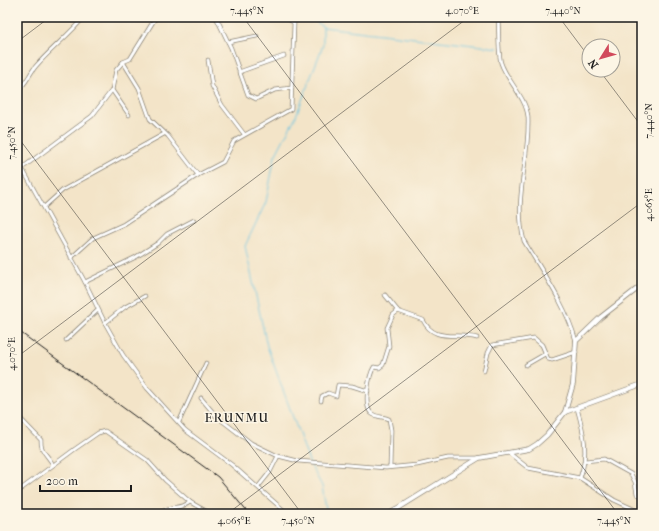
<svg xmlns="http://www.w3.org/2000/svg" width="659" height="531" font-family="'IM FELL French Canon',serif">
  <rect width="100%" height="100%" fill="#fcf5e5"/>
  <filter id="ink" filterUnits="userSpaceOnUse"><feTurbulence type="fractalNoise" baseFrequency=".025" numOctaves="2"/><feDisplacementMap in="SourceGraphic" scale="8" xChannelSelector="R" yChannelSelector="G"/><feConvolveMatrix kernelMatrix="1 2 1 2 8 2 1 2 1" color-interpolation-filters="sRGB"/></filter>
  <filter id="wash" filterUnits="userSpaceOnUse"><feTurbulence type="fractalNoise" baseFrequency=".012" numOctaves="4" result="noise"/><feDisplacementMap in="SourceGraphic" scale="16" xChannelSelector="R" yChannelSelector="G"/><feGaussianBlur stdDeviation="0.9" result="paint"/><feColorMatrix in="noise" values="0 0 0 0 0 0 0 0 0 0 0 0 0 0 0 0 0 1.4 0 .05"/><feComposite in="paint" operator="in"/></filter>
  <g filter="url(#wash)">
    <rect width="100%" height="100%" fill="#f3e4c8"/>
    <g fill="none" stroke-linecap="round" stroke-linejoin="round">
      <!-- stream -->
      <g stroke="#62c2e1" stroke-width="1">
        <polyline points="310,17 323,27 498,48"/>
        <polyline points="323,27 323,45 296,116 275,156 266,202 245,246 267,346 310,464 322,486 327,514"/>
      </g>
    </g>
  </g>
  <g filter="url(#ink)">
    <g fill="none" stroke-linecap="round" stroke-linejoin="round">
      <defs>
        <g id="minor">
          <polyline points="216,17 231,48 248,95 256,99 275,90 292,88"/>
          <path d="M498 17C499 28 498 54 501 63 507 81 526 97 528 117 530 160 513 198 524 241 543 273 566 305 576 341"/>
          <polyline points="228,42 257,36"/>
          <polyline points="208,60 212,86 222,105 244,134"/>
          <polyline points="123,62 139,88 150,119 168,136 198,175"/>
          <polyline points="239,72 284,56"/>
          <polyline points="112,90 129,115"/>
          <path d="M17 91C26 85 29 74 36 66 51 49 69 35 84 17"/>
          <polyline points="17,159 85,282 105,323 123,355 147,388 185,430 232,465 288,514"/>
          <polyline points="22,168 92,116 112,90 116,70 123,62 130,59 156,17"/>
          <polyline points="44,207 63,190 164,134"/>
          <polyline points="71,258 93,238 124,224 198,175 223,162 234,141 291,109 294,23 285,17"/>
          <polyline points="85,282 136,257 158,243 167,234 194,220"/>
          <polyline points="385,295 398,311"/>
          <polyline points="105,323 125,307 145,296"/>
          <polyline points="66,340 98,310"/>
          <polyline points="526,365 545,354"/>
          <polyline points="484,371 488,353 492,345 534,338 542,345 548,359 552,360 576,352"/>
          <polyline points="201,398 216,416 251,443 278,456 298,461 386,468 417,465 448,458 479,458"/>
          <polyline points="321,401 322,396 328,393 336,396 338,385 352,386 368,391"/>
          <path d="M577 408C584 433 589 453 580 478"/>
          <path d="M17 415 41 440C40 452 49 456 53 465"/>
          <polyline points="179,422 206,363"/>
          <polyline points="509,453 528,468 580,478 614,500 642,513"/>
          <polyline points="585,461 604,459 631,474 635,482 637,494 642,496"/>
          <path d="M390 467 391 430 389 419C383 416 377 418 371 413 363 405 369 375 374 367L379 368 383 365 389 346 387 328 393 315 398 311 423 320C434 343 456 332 477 338"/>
          <polyline points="258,487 270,472 278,456"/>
          <polyline points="17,492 75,449 98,433 105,431 147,460 165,480 190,502 211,514"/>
          <path d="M156 514C166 505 181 510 190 502"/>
        </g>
        <g id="tertiary">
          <polyline points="565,412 642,384"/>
          <polyline points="389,514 479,458 529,449 537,444 547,435 565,412 573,384 576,341 601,317 642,285"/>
        </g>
      </defs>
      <!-- minor casing -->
      <use href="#minor" stroke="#888072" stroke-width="4.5"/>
      <!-- tertiary casing -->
      <use href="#tertiary" stroke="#888072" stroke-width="5.5"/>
      <!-- minor -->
      <use href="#minor" stroke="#fff" stroke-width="3"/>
      <!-- tertiary -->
      <use href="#tertiary" stroke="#fff" stroke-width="4"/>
      <!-- rail -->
      <polyline stroke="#1c1c1c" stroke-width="1" points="17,330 218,477 249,514"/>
    </g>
  </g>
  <!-- ticks -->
  <path fill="none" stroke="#1c1c1c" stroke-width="1" stroke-opacity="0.45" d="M243 17 618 514M559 17 589 57M17 42 50 17M599 70 642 127M17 136 302 514M17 357 469 17M227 514 642 202"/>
  <g text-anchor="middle" stroke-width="3" stroke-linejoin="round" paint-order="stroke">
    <!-- quarter labels -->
    <g font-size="13" letter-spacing="1" fill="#1c1c1c" stroke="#fcf5e5">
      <text x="237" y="422">ERUNMU</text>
    </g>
  </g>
  <!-- margin -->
  <rect width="659" height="531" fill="none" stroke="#fcf5e5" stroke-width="44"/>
  <!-- north arrow -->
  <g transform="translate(601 58) rotate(233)"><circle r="19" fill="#fcf5e5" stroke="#a29e95"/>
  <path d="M0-3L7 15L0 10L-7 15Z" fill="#d1495b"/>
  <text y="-6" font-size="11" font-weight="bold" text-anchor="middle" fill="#1c1c1c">N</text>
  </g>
  <!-- scale -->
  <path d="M40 485v6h91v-6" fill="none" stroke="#1c1c1c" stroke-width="2"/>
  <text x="46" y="485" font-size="12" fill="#1c1c1c" stroke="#fcf5e5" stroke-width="3" paint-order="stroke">200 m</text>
  <rect x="22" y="22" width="615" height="487" fill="none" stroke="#1c1c1c" stroke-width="1.5"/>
  <g font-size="10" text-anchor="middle" fill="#1c1c1c">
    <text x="247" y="14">7.445°N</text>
    <text x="462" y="14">4.070°E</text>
    <text x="563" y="14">7.440°N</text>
    <text transform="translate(648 121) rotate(-90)" y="4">7.440°N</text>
    <text transform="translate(11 143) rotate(-90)" y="4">7.450°N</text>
    <text transform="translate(648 205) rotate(-90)" y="4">4.065°E</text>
    <text transform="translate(11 354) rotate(-90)" y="4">4.070°E</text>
    <text x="234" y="524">4.065°E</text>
    <text x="298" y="524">7.450°N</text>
    <text x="614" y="524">7.445°N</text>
  </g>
</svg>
